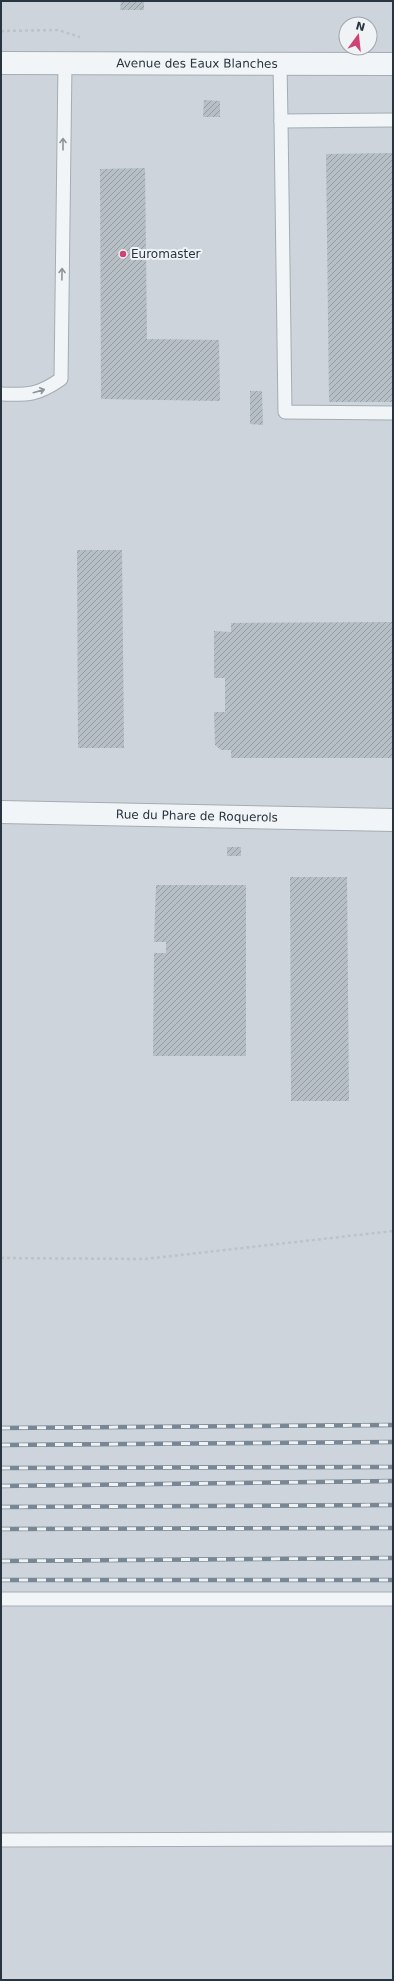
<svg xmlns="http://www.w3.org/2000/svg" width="394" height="1981" font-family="'DejaVu Sans',sans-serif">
  <defs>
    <pattern id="building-hatch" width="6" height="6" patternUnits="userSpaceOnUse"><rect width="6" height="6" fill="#b6bfc6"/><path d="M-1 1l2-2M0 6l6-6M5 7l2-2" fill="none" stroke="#949ca2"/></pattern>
  </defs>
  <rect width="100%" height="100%" fill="#dfe5e9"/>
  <!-- built -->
  <path fill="#cdd4db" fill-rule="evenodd" d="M1 1H393V1980H1ZM346 24H370V48H346Z"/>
  <!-- building -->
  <g fill="url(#building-hatch)">
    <polygon points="121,1 144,1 144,10 120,10"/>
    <polygon points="204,100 220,101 220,117 203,117"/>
    <polygon points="393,153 393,402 329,402 326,154"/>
    <polygon points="145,168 147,339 219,340 220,401 101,399 100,169"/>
    <polygon points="250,391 262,391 263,425 250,424"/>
    <polygon points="77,550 122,550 124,748 78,748"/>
    <polygon points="393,622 393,758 231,758 231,750 221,750 215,745 214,712 225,712 225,678 214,678 214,631 231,632 231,623"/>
    <rect x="227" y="847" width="14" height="9"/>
    <polygon points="290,877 347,877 349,1101 291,1101"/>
    <polygon points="156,885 246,885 246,1056 153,1056 154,953 166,953 166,942 154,942"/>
  </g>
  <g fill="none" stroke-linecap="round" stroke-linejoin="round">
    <defs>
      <g id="service">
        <polyline points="280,64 281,121 393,120"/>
        <polyline points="281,121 285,412 393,413"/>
        <path d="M1 394C29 395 38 395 61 379L65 63"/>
        <polyline points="1,1599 393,1599"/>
        <polyline points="1,1840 393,1839"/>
      </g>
      <g id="minor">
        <path id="s1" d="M1 63 393 64"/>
        <path id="s2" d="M1 812 393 820"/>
      </g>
    </defs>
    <!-- service casing -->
    <use href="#service" stroke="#a4adb3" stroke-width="15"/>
    <!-- minor casing -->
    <use href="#minor" stroke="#a4adb3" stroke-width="24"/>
    <!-- path -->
    <g stroke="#bdc3c7" stroke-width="2.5" stroke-dasharray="3 3" stroke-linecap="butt">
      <polyline points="1,31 58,30 80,37"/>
      <polyline points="1,1258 145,1259 393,1231"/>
    </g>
    <!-- service -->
    <use href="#service" stroke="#f2f5f7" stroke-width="13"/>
    <!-- minor -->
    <use href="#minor" stroke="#f2f5f7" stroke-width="22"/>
    <defs>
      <g id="rail">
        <polyline points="1,1428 393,1425"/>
        <polyline points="1,1445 393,1442"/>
        <polyline points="1,1468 393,1467"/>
        <polyline points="1,1486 393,1481"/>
        <polyline points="1,1507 393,1505"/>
        <polyline points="1,1529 393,1528"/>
        <polyline points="1,1561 393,1558"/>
        <polyline points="1,1580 393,1580"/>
      </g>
    </defs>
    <!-- rail casing -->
    <use href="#rail" stroke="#788793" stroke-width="4.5"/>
    <!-- rail -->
    <use href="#rail" stroke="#eff3f6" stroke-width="3" stroke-dasharray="9" stroke-linecap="butt"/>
  </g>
  <!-- one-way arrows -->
  <defs><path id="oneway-shaft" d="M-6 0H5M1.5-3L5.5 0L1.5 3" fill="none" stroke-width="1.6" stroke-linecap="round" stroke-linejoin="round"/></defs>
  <g stroke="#8d959c">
    <use href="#oneway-shaft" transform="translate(63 144) rotate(-90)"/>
    <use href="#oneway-shaft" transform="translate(62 274) rotate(-89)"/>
    <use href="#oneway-shaft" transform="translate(39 391) rotate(-16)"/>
  </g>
  <!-- markers -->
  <circle fill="#d14172" stroke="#eff3f6" stroke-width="1.5" cx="123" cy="254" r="4"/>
  <g text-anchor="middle" stroke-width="4" stroke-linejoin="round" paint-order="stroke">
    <!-- street labels -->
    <g font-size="12" fill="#283540" stroke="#eff3f6">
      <text dy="4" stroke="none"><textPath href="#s1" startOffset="196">Avenue des Eaux Blanches</textPath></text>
      <text dy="4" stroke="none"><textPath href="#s2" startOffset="196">Rue du Phare de Roquerols</textPath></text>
    </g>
    <!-- poi labels -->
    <g font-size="12" fill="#283540" stroke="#eff3f6" text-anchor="start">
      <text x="131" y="258">Euromaster</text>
    </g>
  </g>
  <!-- border -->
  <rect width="394" height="1981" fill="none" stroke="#283540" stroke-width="4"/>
  <!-- north arrow -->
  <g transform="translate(358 36) rotate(15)"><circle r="19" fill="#eff3f6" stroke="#9fa7ad"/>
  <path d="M0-3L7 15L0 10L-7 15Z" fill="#d14172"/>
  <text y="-6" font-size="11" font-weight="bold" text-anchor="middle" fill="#283540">N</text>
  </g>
</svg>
